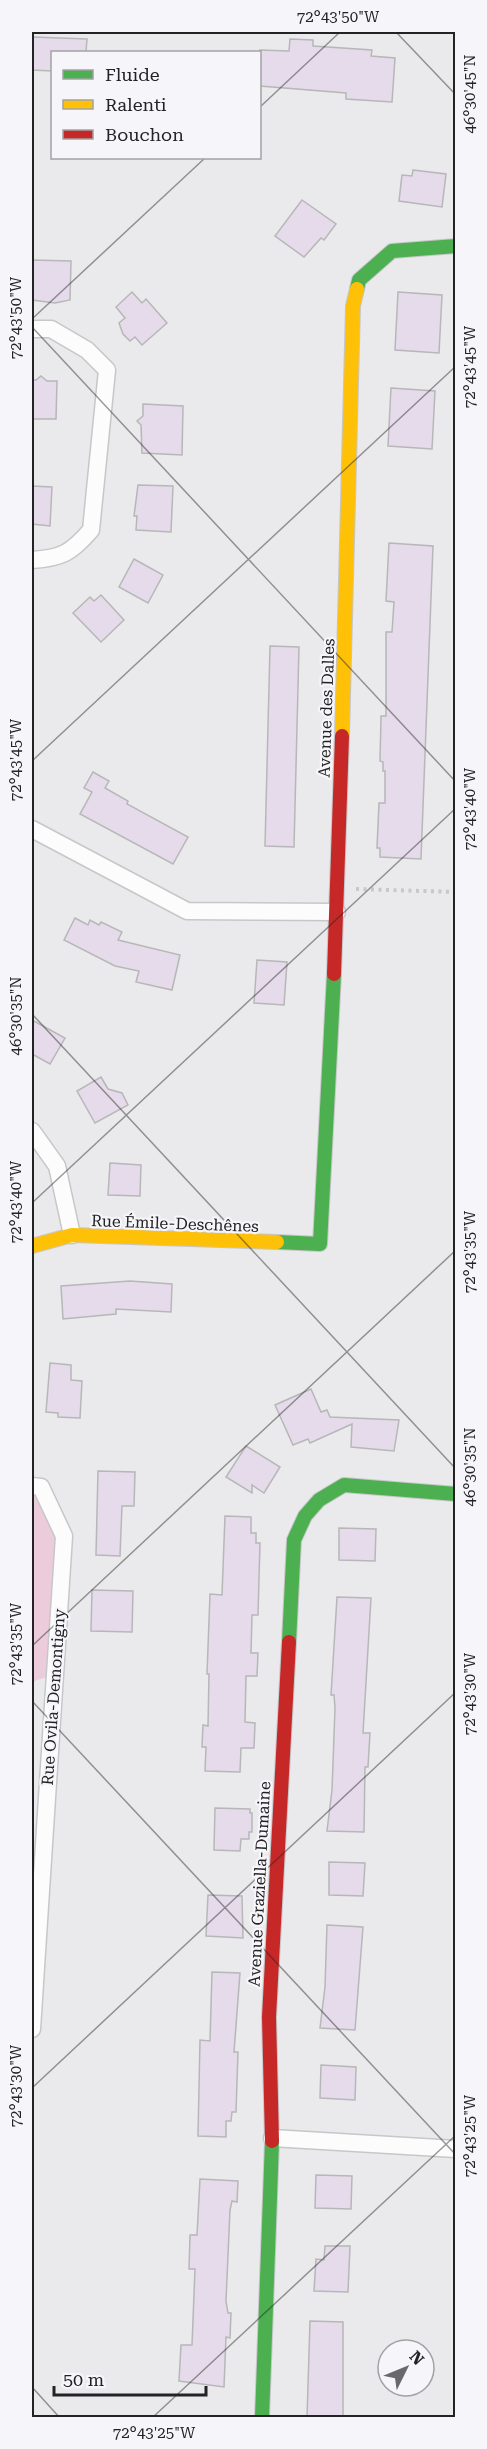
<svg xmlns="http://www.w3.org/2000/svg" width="487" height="2449" font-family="'Roboto Serif',serif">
  <rect width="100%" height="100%" fill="#eaeaec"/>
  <!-- green -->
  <polygon fill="#ecccdb" points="32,1486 64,1536 55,1674 32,1682"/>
  <!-- building -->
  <g fill="#e6dbea" stroke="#b7b7b8" stroke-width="1.5">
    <polygon points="32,37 87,39 86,52 52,52 52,71 32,70"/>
    <polygon points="290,39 313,40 313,46 372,50 371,56 395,58 392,102 346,99 346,93 260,86 260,50 289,51"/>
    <polygon points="413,170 446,174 442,207 399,201 402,175 412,176"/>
    <polygon points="302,200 336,224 324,240 321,238 304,257 275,236"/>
    <polygon points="32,260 71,261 70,300 55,303 32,300"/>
    <polygon points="132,292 142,303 146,299 167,323 142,345 135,337 130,341 123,334 119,323 125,318 116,307"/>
    <polygon points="398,292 442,295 439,353 395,350"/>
    <polygon points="41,376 47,381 57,381 56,419 32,419 32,380 36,380"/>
    <polygon points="391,388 435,391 432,449 388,446"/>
    <polygon points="143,404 183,406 182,455 142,453 141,425 137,421 143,416"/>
    <polygon points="138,485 173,486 171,532 136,530 137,516 134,516"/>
    <polygon points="32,486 52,487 50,526 32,524"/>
    <polygon points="389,543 433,546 421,859 380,857 380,848 377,848 379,803 385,803 385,771 383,771 383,762 380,761 381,716 386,716 386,632 392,632 394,602 386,601"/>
    <polygon points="134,559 163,575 148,603 119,587"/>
    <polygon points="101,595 124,620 101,642 73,613 90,597 94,601"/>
    <polygon points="270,646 299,647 294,847 265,846"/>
    <polygon points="93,772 109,781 105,788 128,801 127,804 188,837 173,864 80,814 92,792 84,788"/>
    <polygon points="75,918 88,925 90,920 99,925 101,922 122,932 118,940 180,955 172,990 136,982 139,971 115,966 64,940"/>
    <polygon points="257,960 287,962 284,1005 254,1003"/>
    <polygon points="32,1020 65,1038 50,1064 32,1054"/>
    <polygon points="101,1077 108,1089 122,1093 128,1105 95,1123 77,1091"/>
    <polygon points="110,1163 141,1165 140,1196 108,1195"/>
    <polygon points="130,1281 172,1284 171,1312 116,1309 116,1314 63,1319 61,1286"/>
    <polygon points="50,1363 71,1365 71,1380 82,1381 80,1418 58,1417 58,1413 46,1412"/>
    <polygon points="311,1389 321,1412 327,1410 330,1417 399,1420 394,1451 351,1447 352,1424 310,1443 308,1439 293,1445 275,1405"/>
    <polygon points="246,1446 280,1467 264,1493 252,1485 252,1493 226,1477"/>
    <polygon points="98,1471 135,1472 134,1506 122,1506 120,1556 96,1555"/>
    <polygon points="225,1516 251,1517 251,1533 256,1533 256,1543 260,1543 258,1615 252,1615 251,1653 258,1653 257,1676 246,1676 245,1722 255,1723 254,1748 241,1748 240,1772 205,1771 206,1747 202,1747 203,1725 208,1726 209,1674 207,1674 210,1594 222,1595"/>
    <polygon points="339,1528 376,1529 375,1561 339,1560"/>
    <polygon points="92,1590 133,1591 132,1632 91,1631"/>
    <polygon points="337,1597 371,1598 363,1733 370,1733 368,1767 365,1767 364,1832 327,1831 332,1790 335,1708 334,1695 331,1695"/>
    <polygon points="215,1808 250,1809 250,1813 252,1813 252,1832 249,1832 249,1839 241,1839 240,1851 214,1850"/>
    <polygon points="329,1862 365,1863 363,1896 329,1895"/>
    <polygon points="208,1895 242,1896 243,1938 206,1936"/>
    <polygon points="327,1925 363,1927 355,2030 320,2028 325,1987"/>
    <polygon points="212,1972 240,1973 234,2052 238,2052 236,2112 232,2112 231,2121 226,2121 226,2137 198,2136 200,2040 210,2041"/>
    <polygon points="321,2065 356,2067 355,2100 320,2098"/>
    <polygon points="316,2175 352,2176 351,2209 315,2208"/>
    <polygon points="200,2179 238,2181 237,2202 232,2201 230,2210 226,2301 228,2313 231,2313 230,2338 226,2337 224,2387 179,2381 181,2345 192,2345 195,2269 189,2269 190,2235 197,2235"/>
    <polygon points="325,2246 350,2246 348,2292 314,2291 316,2259 324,2260"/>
    <polygon points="310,2321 343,2322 343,2418 307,2418"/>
  </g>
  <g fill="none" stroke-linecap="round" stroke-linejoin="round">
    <defs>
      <g id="street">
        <path d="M32 329H51L87 350 107 370 91 530C71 553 62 558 32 560"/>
        <polyline points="32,829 187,911 337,912"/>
        <polyline points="32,1131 57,1166 72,1235"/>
        <polyline points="32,1486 41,1487 64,1536 32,2029"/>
        <polyline points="272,2138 456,2149"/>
      </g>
      <g id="fast">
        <polyline points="357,289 359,280 392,251 456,246"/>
        <polyline points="277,1242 320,1244 334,974"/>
        <polyline points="289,1642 294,1540 305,1516 319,1500 344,1485 456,1494"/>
        <polyline points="262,2418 272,2141"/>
      </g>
      <g id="slow">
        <polyline points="342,736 353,306 357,289"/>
        <polyline points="32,1246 72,1235 277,1242"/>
      </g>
      <g id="jam">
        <polyline points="334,974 342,736"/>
        <polyline points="272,2141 269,2017 289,1642"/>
      </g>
    </defs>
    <!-- street casing -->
    <use href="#street" stroke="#c6c7c8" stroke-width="19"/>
    <!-- fast casing -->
    <use href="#fast" stroke="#c6c7c8" stroke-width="16"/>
    <!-- slow casing -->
    <use href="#slow" stroke="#c6c7c8" stroke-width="16"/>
    <!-- jam casing -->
    <use href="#jam" stroke="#c6c7c8" stroke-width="16"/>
    <!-- path -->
    <polyline stroke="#c8c8ca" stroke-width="4" stroke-dasharray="3 4.5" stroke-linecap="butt" points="356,889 456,892"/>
    <!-- street -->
    <use href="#street" stroke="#fcfcfc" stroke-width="16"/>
    <!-- fast -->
    <use href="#fast" stroke="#4caf50" stroke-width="14"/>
    <!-- slow -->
    <use href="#slow" stroke="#ffc107" stroke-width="14"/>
    <!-- jam -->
    <use href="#jam" stroke="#c62828" stroke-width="14"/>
  </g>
  <!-- ticks -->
  <path fill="none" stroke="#232325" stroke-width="1.5" stroke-opacity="0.45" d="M396 32 456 95M260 107 340 32M32 319 205 158M32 327 456 782M32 761 456 366M32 1014 456 1469M32 1203 456 808M32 1646 456 1250M32 1701 456 2155M32 2088 456 1692M32 2387 60 2418M152 2418 456 2135"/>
  <g text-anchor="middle" stroke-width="4.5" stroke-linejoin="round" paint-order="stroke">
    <!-- street labels -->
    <g font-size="16" fill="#232325" stroke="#f6f6fa">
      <text transform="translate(326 708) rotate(-88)" y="6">Avenue des Dalles</text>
      <text transform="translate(175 1223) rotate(2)" y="6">Rue Émile-Deschênes</text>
      <text transform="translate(53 1697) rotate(-86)" y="6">Rue Ovila-Demontigny</text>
      <text transform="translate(259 1884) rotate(-87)" y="6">Avenue Graziella-Dumaine</text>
    </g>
  </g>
  <!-- border -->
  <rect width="487" height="2449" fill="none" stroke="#f6f6fa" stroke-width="66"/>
  <!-- legend -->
  <rect x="51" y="51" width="210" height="108" fill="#f6f6fa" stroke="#a2a2a5" stroke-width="1.5"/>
  <rect x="63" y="70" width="30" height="9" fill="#4caf50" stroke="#a2a2a5" stroke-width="1.5"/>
  <text x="105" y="81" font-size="18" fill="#232325">Fluide</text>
  <rect x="63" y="100" width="30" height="9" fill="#ffc107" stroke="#a2a2a5" stroke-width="1.5"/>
  <text x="105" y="111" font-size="18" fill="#232325">Ralenti</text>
  <rect x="63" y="130" width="30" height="9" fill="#c62828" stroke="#a2a2a5" stroke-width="1.5"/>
  <text x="105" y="141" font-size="18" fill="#232325">Bouchon</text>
  <!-- north arrow -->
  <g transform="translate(406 2368) rotate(47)"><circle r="28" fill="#f6f6fa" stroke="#a2a2a5" stroke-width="1.5"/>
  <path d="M0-4.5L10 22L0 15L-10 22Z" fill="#69696b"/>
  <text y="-9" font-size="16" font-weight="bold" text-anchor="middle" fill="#232325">N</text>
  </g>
  <!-- scale -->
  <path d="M54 2386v9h152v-9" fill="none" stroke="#232325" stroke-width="3"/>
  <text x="63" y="2386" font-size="18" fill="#232325" stroke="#f6f6fa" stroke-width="4.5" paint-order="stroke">50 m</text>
  <rect x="33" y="33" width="421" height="2383" fill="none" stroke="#232325" stroke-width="2"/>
  <g font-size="15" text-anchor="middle" fill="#232325">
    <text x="338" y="22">72°43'50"W</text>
    <text transform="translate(470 94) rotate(-90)" y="5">46°30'45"N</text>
    <text transform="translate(16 318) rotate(-90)" y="5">72°43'50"W</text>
    <text transform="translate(470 367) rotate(-90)" y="5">72°43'45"W</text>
    <text transform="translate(16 760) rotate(-90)" y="5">72°43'45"W</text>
    <text transform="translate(470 809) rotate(-90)" y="5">72°43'40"W</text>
    <text transform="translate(16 1016) rotate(-90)" y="5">46°30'35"N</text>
    <text transform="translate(16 1202) rotate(-90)" y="5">72°43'40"W</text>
    <text transform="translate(470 1252) rotate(-90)" y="5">72°43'35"W</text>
    <text transform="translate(470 1467) rotate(-90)" y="5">46°30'35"N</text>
    <text transform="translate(16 1644) rotate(-90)" y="5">72°43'35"W</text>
    <text transform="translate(470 1694) rotate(-90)" y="5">72°43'30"W</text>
    <text transform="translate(16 2086) rotate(-90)" y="5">72°43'30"W</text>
    <text transform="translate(470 2136) rotate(-90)" y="5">72°43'25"W</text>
    <text x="154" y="2438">72°43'25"W</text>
  </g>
</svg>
